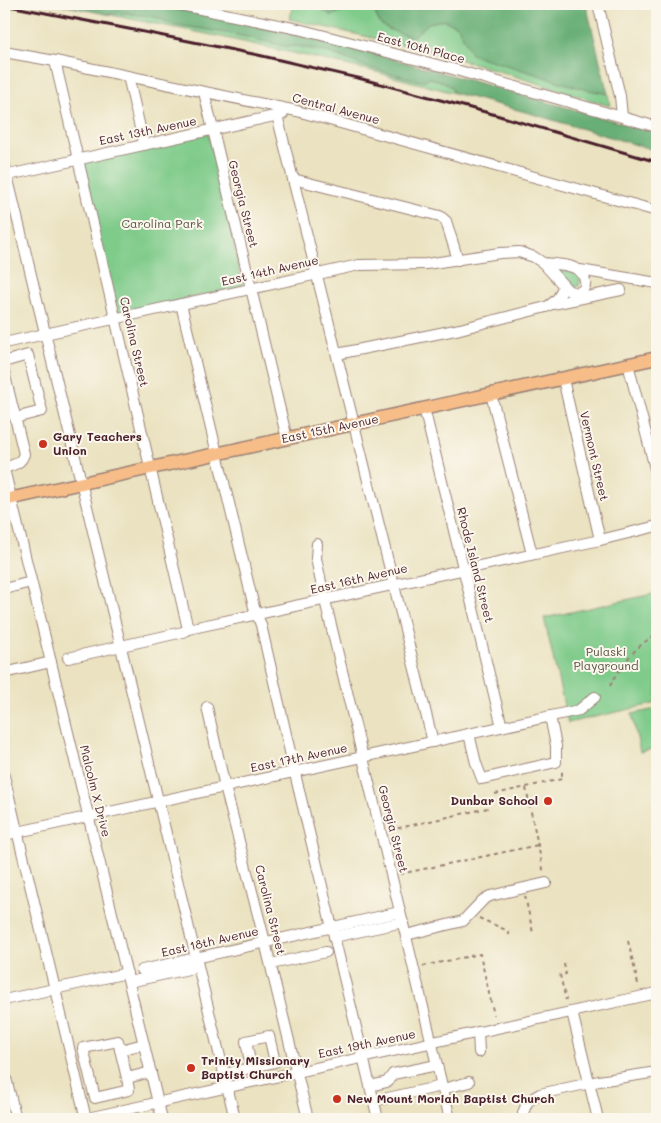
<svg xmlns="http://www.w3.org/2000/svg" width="661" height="1123" font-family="Mali,sans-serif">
  <rect width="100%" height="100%" fill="#fbf7ec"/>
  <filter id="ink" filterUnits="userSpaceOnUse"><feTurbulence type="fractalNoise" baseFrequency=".02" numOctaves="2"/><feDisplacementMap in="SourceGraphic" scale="10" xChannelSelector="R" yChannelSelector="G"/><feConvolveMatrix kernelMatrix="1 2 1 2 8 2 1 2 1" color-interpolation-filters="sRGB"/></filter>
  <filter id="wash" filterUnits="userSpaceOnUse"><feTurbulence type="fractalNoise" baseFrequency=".0096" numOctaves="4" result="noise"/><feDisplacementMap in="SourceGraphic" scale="20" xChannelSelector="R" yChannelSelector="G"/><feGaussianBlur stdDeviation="1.12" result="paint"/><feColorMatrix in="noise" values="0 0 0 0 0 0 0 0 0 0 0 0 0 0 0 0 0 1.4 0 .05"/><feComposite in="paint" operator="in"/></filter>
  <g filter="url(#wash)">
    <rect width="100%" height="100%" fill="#eae2c0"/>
    <!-- green -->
    <g fill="#7fcb8a" stroke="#64755a">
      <polygon points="295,4 325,4 323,10 344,10 349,4 371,4 380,24 390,30 412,37 429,23 443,20 458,26 471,54 580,88 608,94 610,106 476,64 421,49 289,19"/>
      <polygon points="126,13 155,17 173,24 237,35 285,46 298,46 330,53 370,68 421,81 430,78 444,82 450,86 454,93 368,70 217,36 106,14"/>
      <polygon points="208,133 243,286 116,315 80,162"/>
      <polygon points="560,270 568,271 578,275 580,280 579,286 572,288 561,276"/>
      <polygon points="657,593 657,703 568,723 544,618"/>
      <polygon points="655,706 657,706 657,748 640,752 632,714 656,709"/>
    </g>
    <!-- forest -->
    <g fill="#67af76" stroke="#586750">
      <polygon points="56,4 149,4 217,17 372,53 657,133 657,151 529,113 454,93 450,86 444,82 430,78 421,81 370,68 330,53 298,46 285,46 237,35 173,24 155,17 126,13 106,14"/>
      <polygon points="325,4 349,4 344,10 332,16 323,10"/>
      <polygon points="371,4 586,4 608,94 580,88 471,54 458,26 443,20 429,23 412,37 390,30 380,24"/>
    </g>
  </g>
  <g filter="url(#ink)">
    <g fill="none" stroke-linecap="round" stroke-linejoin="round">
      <defs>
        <g id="minor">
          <polyline points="176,4 298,29 449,68 657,127"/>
          <polyline points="598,4 620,96 622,116"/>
          <polyline points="4,52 55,61 297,111 657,211"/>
          <polyline points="55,61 188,629"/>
          <polyline points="128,76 144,145"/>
          <polyline points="204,92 287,439"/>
          <polyline points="277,115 433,742"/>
          <polyline points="4,163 235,1119"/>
          <polyline points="4,176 283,114"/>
          <polyline points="293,179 440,216 446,221 458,260"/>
          <polyline points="580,270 657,283"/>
          <polyline points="181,304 254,607 261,625 297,782 378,1119"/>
          <polyline points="553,304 621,290"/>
          <path d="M4 343 359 265 426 264 500 253 519 252 534 257 543 263 565 287 569 291 578 293C583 291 586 287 585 281 583 263 557 265 543 263"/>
          <path d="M337 354 460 329 546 307C556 302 561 296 563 285"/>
          <polyline points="4,363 7,361 28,355 42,411 15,418"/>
          <polyline points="628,364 657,476"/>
          <path d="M4 372 24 454C21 464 13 465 4 468"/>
          <polyline points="563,379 600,540"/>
          <polyline points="491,394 532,554"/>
          <polyline points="424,408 502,727"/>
          <polyline points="4,414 14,412"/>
          <polyline points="4,469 162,1119"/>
          <polyline points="317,544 316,558 323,592 450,1119"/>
          <polyline points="4,589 31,582"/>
          <polyline points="68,658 183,632 188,629 600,540 657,526"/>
          <polyline points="4,673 51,662"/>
          <polyline points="207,707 225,787 265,942 308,1119"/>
          <polyline points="469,734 476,763 482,779 556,762 556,746 550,716"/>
          <polyline points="4,776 86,1119"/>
          <polyline points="4,835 579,710 595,697"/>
          <polyline points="406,935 463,921 483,900 490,896 546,883"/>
          <polyline points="334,937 403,922"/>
          <polyline points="271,964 326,952"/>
          <polyline points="142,970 400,912"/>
          <polyline points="129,982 198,967"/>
          <polyline points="4,1000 127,973"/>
          <polyline points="572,1012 598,1119"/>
          <polyline points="478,1032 479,1052"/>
          <polyline points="120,1050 144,1044"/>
          <polyline points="4,1070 16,1119"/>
          <polyline points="224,1074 275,1062 269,1036 246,1041 251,1067"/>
          <polyline points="127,1078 129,1090 95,1098 83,1048 118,1041 127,1078 151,1072"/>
          <polyline points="370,1086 387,1082 393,1074 437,1065"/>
          <polyline points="443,1089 469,1082"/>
          <polyline points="374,1101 442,1086"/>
          <polyline points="83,1119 657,993"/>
          <polyline points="524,1119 523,1113 527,1103 530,1100 540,1094 599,1081 657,1072"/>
        </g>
        <polyline id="major" points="4,500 657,358"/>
      </defs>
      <!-- minor casing -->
      <use href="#minor" stroke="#9a8076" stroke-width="12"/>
      <!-- major casing -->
      <use href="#major" stroke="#9a8076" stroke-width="15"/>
      <!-- path -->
      <g stroke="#9a8076" stroke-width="2" stroke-dasharray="4 4" stroke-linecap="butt">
        <path d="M610 686C621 666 636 644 657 635"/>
        <polyline points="526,788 544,874"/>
        <polyline points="495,794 562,779 562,771"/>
        <polyline points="390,830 488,808"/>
        <polyline points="400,874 538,845"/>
        <polyline points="525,896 533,933"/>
        <polyline points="479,918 508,931 510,937"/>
        <polyline points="628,941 638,984"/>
        <polyline points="564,964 566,974 560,975 566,1000"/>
        <polyline points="423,966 480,954 494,1015"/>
      </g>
      <!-- minor -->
      <use href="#minor" stroke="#fff" stroke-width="10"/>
      <!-- major -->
      <use href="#major" stroke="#f7bd88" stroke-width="12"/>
      <!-- rail -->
      <polyline stroke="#4a1f2b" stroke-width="3" points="4,5 139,31 258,55 362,79 489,113 657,162"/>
    </g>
  </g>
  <!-- markers -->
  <g fill="#c8321e" stroke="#fbf7ec" stroke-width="2">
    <circle cx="43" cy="444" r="5"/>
    <circle cx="548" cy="801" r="5"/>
    <circle cx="191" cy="1068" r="5"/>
    <circle cx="337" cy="1099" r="5"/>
  </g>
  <g text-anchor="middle" stroke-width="4" stroke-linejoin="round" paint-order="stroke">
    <!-- street labels -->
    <g font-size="12" fill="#4a1f2b" stroke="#fbf7ec">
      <text transform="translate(421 48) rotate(15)" y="4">East 10th Place</text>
      <text transform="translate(336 109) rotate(15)" y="4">Central Avenue</text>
      <text transform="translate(148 131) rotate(-12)" y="4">East 13th Avenue</text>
      <text transform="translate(243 204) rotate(76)" y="4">Georgia Street</text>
      <text transform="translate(270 271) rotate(-13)" y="4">East 14th Avenue</text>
      <text transform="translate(134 342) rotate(77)" y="4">Carolina Street</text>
      <text transform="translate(330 429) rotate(-12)" y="4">East 15th Avenue</text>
      <text transform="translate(594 456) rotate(77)" y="4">Vermont Street</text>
      <text transform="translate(475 565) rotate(76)" y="4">Rhode Island Street</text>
      <text transform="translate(359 579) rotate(-13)" y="4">East 16th Avenue</text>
      <text transform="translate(299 758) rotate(-12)" y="4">East 17th Avenue</text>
      <text transform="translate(95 791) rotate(76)" y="4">Malcolm X Drive</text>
      <text transform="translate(393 829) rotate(76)" y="4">Georgia Street</text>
      <text transform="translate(270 910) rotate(76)" y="4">Carolina Street</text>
      <text transform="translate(210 942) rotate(-13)" y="4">East 18th Avenue</text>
      <text transform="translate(367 1044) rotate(-12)" y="4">East 19th Avenue</text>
    </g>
    <!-- park labels -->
    <g font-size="12" fill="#5a5348" stroke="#fbf7ec">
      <text x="162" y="228">Carolina Park</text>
      <text x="606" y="656">Pulaski<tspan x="606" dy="14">Playground</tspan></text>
    </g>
    <!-- poi labels -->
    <g font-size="12" font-weight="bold" fill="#4a1f2b" stroke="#fbf7ec" text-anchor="start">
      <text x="53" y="441">Gary Teachers<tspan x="53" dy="14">Union</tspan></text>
      <text x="538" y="805" text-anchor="end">Dunbar School</text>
      <text x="201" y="1065">Trinity Missionary<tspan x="201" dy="14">Baptist Church</tspan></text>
      <text x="347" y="1103">New Mount Moriah Baptist Church</text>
    </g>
  </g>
  <!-- margin -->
  <rect width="661" height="1123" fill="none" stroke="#fbf7ec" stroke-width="20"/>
</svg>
